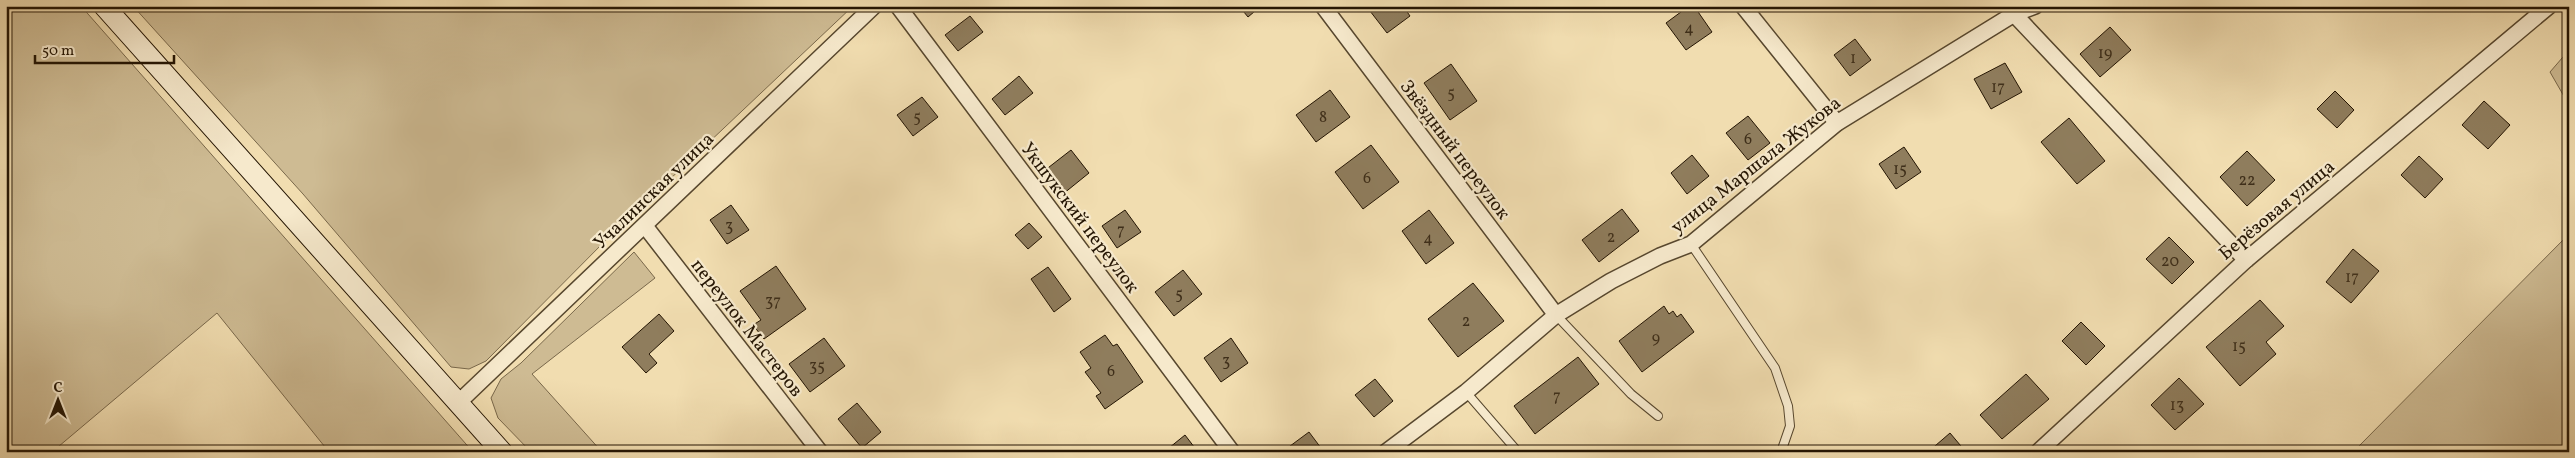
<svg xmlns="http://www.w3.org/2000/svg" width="2575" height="458" font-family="Vollkorn,serif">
  <rect width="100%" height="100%" fill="#f1ddb0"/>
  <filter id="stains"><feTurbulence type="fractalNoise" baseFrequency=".004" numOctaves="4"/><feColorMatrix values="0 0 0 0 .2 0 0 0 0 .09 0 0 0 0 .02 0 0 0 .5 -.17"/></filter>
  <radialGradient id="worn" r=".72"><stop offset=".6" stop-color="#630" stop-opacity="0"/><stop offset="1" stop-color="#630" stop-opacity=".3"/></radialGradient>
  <!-- green -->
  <g fill="#cebb93" stroke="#79684b">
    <polygon points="6,6 81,6 473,452 329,452 217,313 52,452 6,452"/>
    <polygon points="133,6 853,6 613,233 486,361 469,369 451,367 303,194"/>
    <polygon points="2569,50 2569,105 2550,72"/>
    <polygon points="2569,234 2569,452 2365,452 2359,446"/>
    <polygon points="634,252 655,278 532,374 602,452 531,452 498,418 491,398 501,379 521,363"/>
  </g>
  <!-- building -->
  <g fill="#8f7d5d" stroke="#241503">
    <polygon points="1239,6 1261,6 1248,17"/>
    <polygon points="1376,6 1403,6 1410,16 1387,33 1370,11"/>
    <polygon points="1689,6 1694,6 1712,32 1686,50 1666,23"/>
    <polygon points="970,16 983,32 958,51 945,35"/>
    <polygon points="2110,27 2131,50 2100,77 2080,54"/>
    <polygon points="1855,39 1871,60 1850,76 1834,55"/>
    <polygon points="2005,63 2022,92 1991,109 1974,79"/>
    <polygon points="1451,64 1477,101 1450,120 1424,83"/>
    <polygon points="1019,76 1033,93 1005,115 992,99"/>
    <polygon points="1330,90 1350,117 1316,142 1296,115"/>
    <polygon points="2335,91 2354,110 2337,128 2317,109"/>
    <polygon points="922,97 938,117 913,136 897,115"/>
    <polygon points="2484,101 2510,125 2488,149 2462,125"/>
    <polygon points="1748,116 1770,143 1748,160 1726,133"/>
    <polygon points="2069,118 2105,161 2077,184 2041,142"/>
    <polygon points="1371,145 1399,182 1363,209 1335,172"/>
    <polygon points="1904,147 1921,172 1896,189 1879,164"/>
    <polygon points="1071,150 1089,173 1063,194 1044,171"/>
    <polygon points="2247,151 2275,180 2247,206 2220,177"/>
    <polygon points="1692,155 1709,176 1687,194 1671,173"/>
    <polygon points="2419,156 2443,179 2425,198 2401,175"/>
    <polygon points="731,205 749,230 727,244 710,220"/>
    <polygon points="1622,209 1639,231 1599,262 1582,240"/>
    <polygon points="1125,210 1141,232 1117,248 1102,226"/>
    <polygon points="1429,210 1454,243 1426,264 1402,231"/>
    <polygon points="1029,223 1042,237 1028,249 1015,235"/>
    <polygon points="2169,237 2194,262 2172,284 2146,259"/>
    <polygon points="2353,249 2379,271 2351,303 2326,282"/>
    <polygon points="776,266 806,309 764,339 753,325 761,320 740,291"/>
    <polygon points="1048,267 1071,299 1054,312 1031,279"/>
    <polygon points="1183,270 1202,294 1174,316 1155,292"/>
    <polygon points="1473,283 1504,321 1458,357 1428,319"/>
    <polygon points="2260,300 2284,326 2266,342 2276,354 2240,386 2206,347"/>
    <polygon points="1664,306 1669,314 1673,311 1677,317 1681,314 1694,332 1642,372 1619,341"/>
    <polygon points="659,314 674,331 649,354 657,363 646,373 622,347"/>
    <polygon points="2081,322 2105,346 2086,365 2062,341"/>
    <polygon points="1105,335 1113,346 1117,344 1143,382 1105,409 1096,396 1101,393 1085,372 1091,368 1080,352"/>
    <polygon points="824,338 845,366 810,392 789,364"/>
    <polygon points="1231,338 1248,363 1221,382 1204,358"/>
    <polygon points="1578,357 1599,384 1535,434 1514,406"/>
    <polygon points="2026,374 2049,399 2002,439 1980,415"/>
    <polygon points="2179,378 2204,404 2175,430 2151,405"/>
    <polygon points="1375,379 1393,401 1374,417 1355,395"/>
    <polygon points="857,403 881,432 862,448 838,419"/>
    <polygon points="1309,432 1324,452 1282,452"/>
    <polygon points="1950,433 1966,452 1928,452"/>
    <polygon points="1185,435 1198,452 1164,452"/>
  </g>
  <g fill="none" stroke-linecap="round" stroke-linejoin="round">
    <defs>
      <g id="service">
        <polyline points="1691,244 1775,368 1788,406 1790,426 1781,452"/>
        <polyline points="1556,315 1631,394 1658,416"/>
        <polyline points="1466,392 1518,452"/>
      </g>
      <g id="minor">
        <polyline points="898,6 1232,452"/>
        <polyline points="1323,6 1556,315"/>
        <polyline points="1743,6 1837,123"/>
        <polyline points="2014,14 2246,260"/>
        <polyline points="645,226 820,452"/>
        <polyline points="458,403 874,6"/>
        <polyline points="1386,452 1466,392 1556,315 1611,281 1660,256 1691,244 1837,123 2014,14 2035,6"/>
        <polyline points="2038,452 2246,260 2549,6"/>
      </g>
      <polyline id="secondary" points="104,6 502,452"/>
    </defs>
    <!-- service casing -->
    <use href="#service" stroke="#57472e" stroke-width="10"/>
    <!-- minor casing -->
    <use href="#minor" stroke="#57472e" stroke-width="18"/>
    <!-- secondary casing -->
    <use href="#secondary" stroke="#241503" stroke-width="22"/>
    <!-- service -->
    <use href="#service" stroke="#f6e9cc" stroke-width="8"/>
    <!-- minor -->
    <use href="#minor" stroke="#f6e9cc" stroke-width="15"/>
    <!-- secondary -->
    <use href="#secondary" stroke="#f6e9cc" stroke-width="20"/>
  </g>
  <g text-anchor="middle" stroke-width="4.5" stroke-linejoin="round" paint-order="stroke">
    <!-- number labels -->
    <g font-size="16" fill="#3f2f1a">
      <text x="1689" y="33">4</text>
      <text x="2105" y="58">19</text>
      <text x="1853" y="63">1</text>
      <text x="1998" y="92">17</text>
      <text x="1451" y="98">5</text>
      <text x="917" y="122">5</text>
      <text x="1323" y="122">8</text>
      <text x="1748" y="144">6</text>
      <text x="1900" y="174">15</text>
      <text x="1367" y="183">6</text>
      <text x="2247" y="185">22</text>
      <text x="729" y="231">3</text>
      <text x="1121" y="235">7</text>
      <text x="1611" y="242">2</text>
      <text x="1428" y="243">4</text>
      <text x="2170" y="266">20</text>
      <text x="2352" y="282">17</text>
      <text x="1179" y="299">5</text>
      <text x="773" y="306">37</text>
      <text x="1466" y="326">2</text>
      <text x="1656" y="343">9</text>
      <text x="2239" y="351">15</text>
      <text x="1226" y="366">3</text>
      <text x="817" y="371">35</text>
      <text x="1111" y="376">6</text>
      <text x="1557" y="401">7</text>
      <text x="2177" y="410">13</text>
    </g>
    <!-- street labels -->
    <g font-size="19" fill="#241503" stroke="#f6e9cc">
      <text transform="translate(1456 149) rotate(53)" y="7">Звёздный переулок</text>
      <text transform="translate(1755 164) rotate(-38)" y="7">улица Маршала Жукова</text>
      <text transform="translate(653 190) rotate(-44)" y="7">Учалинская улица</text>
      <text transform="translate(2276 209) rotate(-40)" y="7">Берёзовая улица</text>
      <text transform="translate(1081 217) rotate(53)" y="7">Укшукский переулок</text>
      <text transform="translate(748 327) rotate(52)" y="7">переулок Мастеров</text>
    </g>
  </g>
  <!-- margin -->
  <rect width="2575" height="458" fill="none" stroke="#f1ddb0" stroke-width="25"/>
  <rect x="8" y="8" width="2560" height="443" fill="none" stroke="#241503" stroke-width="2.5"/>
  <rect x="12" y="12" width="2550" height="433" fill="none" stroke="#241503"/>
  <!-- north arrow -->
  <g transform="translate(58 400)" stroke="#f6e9cc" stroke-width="4" paint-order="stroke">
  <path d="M0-4L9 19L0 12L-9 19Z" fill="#241503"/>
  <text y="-8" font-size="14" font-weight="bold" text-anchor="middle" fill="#241503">С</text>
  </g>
  <!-- scale -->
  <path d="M35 55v8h139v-8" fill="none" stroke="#241503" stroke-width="2.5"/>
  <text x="42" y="55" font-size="15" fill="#241503" stroke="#f6e9cc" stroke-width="4" paint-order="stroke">50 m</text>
  <rect width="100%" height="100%" filter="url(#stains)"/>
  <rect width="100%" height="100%" fill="url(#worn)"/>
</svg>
